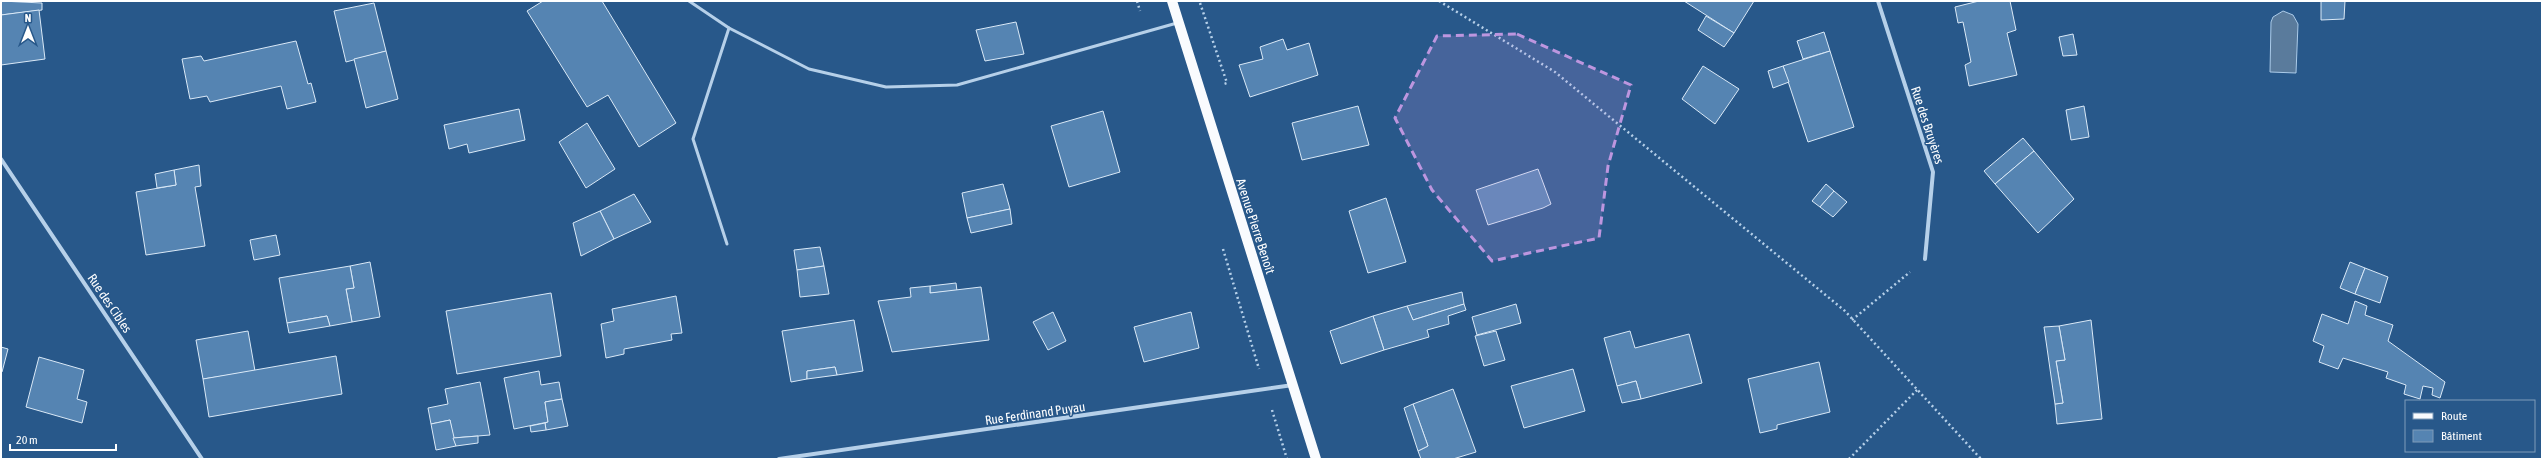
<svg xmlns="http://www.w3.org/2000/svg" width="2543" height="460" font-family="'Asap Condensed',sans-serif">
  <rect width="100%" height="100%" fill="#28588a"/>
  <!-- water -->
  <polygon fill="#5a7b9c" stroke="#abcbe9" points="2283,11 2293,15 2298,24 2296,73 2270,72 2271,22 2273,17"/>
  <!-- building -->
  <g fill="#5584b2" stroke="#dae9f7">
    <polygon points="1,1 42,3 42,10 1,15"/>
    <polygon points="543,1 602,1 676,123 639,147 608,95 587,107 527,11"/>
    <polygon points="1684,1 1754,1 1734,33"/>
    <polygon points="1979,1 2010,1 2016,30 2007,33 2017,75 1969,86 1965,65 1971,62 1963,22 1958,23 1955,7"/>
    <polygon points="2321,1 2345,1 2344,19 2321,20"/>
    <polygon points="374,3 386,51 346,62 334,11"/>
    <polygon points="39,10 45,59 1,65 1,15"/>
    <polygon points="1706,16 1734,33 1724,47 1698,30"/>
    <polygon points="1016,22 1024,54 985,61 976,30"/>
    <polygon points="1824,32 1830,51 1803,59 1797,41"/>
    <polygon points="2073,34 2077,55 2063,56 2059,37"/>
    <polygon points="1283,39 1287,50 1309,43 1318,75 1250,97 1239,65 1263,59 1260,47"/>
    <polygon points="296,41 308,84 311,83 316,102 287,109 281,86 210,102 207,96 190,99 182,59 201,56 204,61"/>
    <polygon points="386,51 398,99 366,108 354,59"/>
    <polygon points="1830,51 1854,127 1808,142 1783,66"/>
    <polygon points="1703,66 1739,89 1715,124 1682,99"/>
    <polygon points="1783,66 1789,82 1773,88 1768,71"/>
    <polygon points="1358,106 1369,145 1302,160 1292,123"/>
    <polygon points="2084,106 2089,137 2071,140 2066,110"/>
    <polygon points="519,109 525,140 469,153 467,144 449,149 444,125"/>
    <polygon points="1103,111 1120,172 1069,187 1051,126"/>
    <polygon points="587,123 615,169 586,188 559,142"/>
    <polygon points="2023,138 2034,151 1995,184 1984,171"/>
    <polygon points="2034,151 2074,199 2038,233 1995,184"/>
    <polygon points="199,165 201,186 195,187 205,246 146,255 136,192 176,185 174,170"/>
    <polygon points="1538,169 1551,204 1543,208 1488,225 1476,190"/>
    <polygon points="174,170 176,185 157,188 155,174"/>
    <polygon points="1003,184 1010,209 967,218 962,193"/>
    <polygon points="1826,184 1834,191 1820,207 1812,201"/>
    <polygon points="1834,191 1847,202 1833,217 1820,207"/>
    <polygon points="634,194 651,222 614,239 600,211"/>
    <polygon points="1386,198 1406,262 1368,273 1349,211"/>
    <polygon points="1010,209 1012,224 971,233 967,218"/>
    <polygon points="600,211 614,239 581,256 573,223"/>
    <polygon points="276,235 280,255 254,260 250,240"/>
    <polygon points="820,247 824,266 797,270 794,250"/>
    <polygon points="370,262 380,317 352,322 346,289 354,288 350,266"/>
    <polygon points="2350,262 2365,268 2355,294 2340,288"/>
    <polygon points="350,266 354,288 346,289 352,322 330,326 327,316 287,323 279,278"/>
    <polygon points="824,266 829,294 800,297 797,270"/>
    <polygon points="2365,268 2388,277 2380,303 2355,294"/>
    <polygon points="956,283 957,291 930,293 930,286"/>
    <polygon points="930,286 930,293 981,287 989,340 892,352 878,301 911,297 910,288"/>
    <polygon points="1462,292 1464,304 1413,320 1407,306"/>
    <polygon points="551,293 561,356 457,374 446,311"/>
    <polygon points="676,296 682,333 671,334 672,340 624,349 624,354 606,358 601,324 614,321 612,309"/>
    <polygon points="2355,301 2367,306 2365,315 2393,325 2388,341 2445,382 2440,398 2432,395 2433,388 2423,386 2420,399 2404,394 2406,385 2386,378 2388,372 2343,358 2338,369 2319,362 2324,346 2313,341 2322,314 2348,324"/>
    <polygon points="1464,304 1466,310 1448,316 1449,324 1427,330 1429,337 1384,350 1373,316 1407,306 1413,320"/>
    <polygon points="1516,304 1521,323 1477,335 1472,317"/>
    <polygon points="1053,312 1066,341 1048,350 1033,322"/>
    <polygon points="1191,312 1199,348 1144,362 1134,327"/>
    <polygon points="327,316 330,326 289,333 287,323"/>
    <polygon points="1373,316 1384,350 1341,364 1330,331"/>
    <polygon points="854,320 863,371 837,375 835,367 807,371 807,379 791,382 782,331"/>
    <polygon points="2091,320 2102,419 2057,424 2055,404 2063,403 2056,361 2065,360 2059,326"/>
    <polygon points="2059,326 2065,360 2056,361 2063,403 2055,404 2044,327"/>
    <polygon points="248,331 255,371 203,379 196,340"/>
    <polygon points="1496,331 1505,360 1484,366 1475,336"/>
    <polygon points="1630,331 1635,348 1689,334 1702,383 1641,399 1636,381 1617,386 1604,338"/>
    <polygon points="1,347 8,349 2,372 1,372"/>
    <polygon points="336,356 342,394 209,417 203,379"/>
    <polygon points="39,357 84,370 77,399 87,402 82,423 26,407"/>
    <polygon points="1819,362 1830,412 1777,425 1777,429 1760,433 1748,379"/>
    <polygon points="835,367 837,375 807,379 807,371"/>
    <polygon points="1573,369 1585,411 1524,428 1511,386"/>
    <polygon points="539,371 541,385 559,382 562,399 545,402 548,422 514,429 504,378"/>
    <polygon points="1636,381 1641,399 1622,403 1617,386"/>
    <polygon points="480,382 490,435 453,438 450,420 431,424 428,408 448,404 445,389"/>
    <polygon points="1453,389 1476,452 1453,459 1421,459 1418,451 1428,446 1413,404"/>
    <polygon points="562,399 568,426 546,430 545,423 548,422 545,402"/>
    <polygon points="1413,404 1428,446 1418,451 1404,408"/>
    <polygon points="450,420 456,446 436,450 431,424"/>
    <polygon points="545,423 546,430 531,432 530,426"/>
    <polygon points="478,436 478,443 456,446 453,438"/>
  </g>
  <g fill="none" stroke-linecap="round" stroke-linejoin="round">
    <!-- path -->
    <g stroke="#b6d0e9" stroke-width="2.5" stroke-dasharray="2 3" stroke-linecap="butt">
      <polyline points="1137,1 1140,11"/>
      <polyline points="1439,1 1555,72 1845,311 1981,459"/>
      <polyline points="1200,3 1227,83 1224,84"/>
      <polyline points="1223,249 1259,369"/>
      <polyline points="1852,320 1910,272"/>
      <polyline points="1272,410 1287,459"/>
      <polyline points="1849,459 1917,390"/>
    </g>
    <!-- service -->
    <g stroke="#b6d0e9" stroke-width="3">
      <polyline points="689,1 729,28 809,69 886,87 957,85 1177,23"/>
      <polyline points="727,244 693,139 729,28"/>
    </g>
    <!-- minor -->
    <g stroke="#b6d0e9" stroke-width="4">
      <polyline points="1878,1 1933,172 1925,259"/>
      <polyline points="1,159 202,459"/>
      <polyline points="779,459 1293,385"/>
    </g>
    <!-- primary -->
    <polyline stroke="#f9fbfe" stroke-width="10" points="1172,1 1316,459"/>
  </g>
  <!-- marked area -->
  <path fill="#bd96df" fill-opacity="0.2" stroke="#bd96df" stroke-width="3" stroke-dasharray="8 5" stroke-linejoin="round" d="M1517 34 1631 85 1608 166 1599 238 1492 261 1432 190 1395 118 1437 36Z"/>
  <g text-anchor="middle" stroke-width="3" stroke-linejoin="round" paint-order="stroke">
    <!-- street labels -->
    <g font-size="13" fill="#fff" stroke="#28588a">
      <text transform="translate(1928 125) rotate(72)" y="5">Rue des Bruyères</text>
      <text transform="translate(1256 226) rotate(72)" y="5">Avenue Pierre Benoît</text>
      <text transform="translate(110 303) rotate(56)" y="5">Rue des Cibles</text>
      <text transform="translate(1035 413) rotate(-8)" y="5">Rue Ferdinand Puyau</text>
    </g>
  </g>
  <!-- border -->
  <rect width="2543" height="460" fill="none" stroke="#ffffff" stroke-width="4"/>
  <!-- legend -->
  <rect x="2405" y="400" width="130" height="52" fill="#28588a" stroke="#7e9bb9"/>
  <rect x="2413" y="413" width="20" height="6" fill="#f9fbfe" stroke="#7e9bb9"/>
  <text x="2441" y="420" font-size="12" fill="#ffffff">Route</text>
  <rect x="2413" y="430" width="20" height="12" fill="#5584b2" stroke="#7e9bb9"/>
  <text x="2441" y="440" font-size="12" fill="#ffffff">Bâtiment</text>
  <!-- north arrow -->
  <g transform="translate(28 28)" stroke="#28588a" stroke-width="3" paint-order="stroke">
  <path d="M0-3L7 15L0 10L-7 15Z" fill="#ffffff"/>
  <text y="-6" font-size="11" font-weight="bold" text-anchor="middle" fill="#ffffff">N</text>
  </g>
  <!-- scale -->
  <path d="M10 444v6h106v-6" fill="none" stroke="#ffffff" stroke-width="2"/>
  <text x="16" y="444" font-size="12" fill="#ffffff" stroke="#28588a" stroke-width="3" paint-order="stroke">20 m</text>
</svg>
